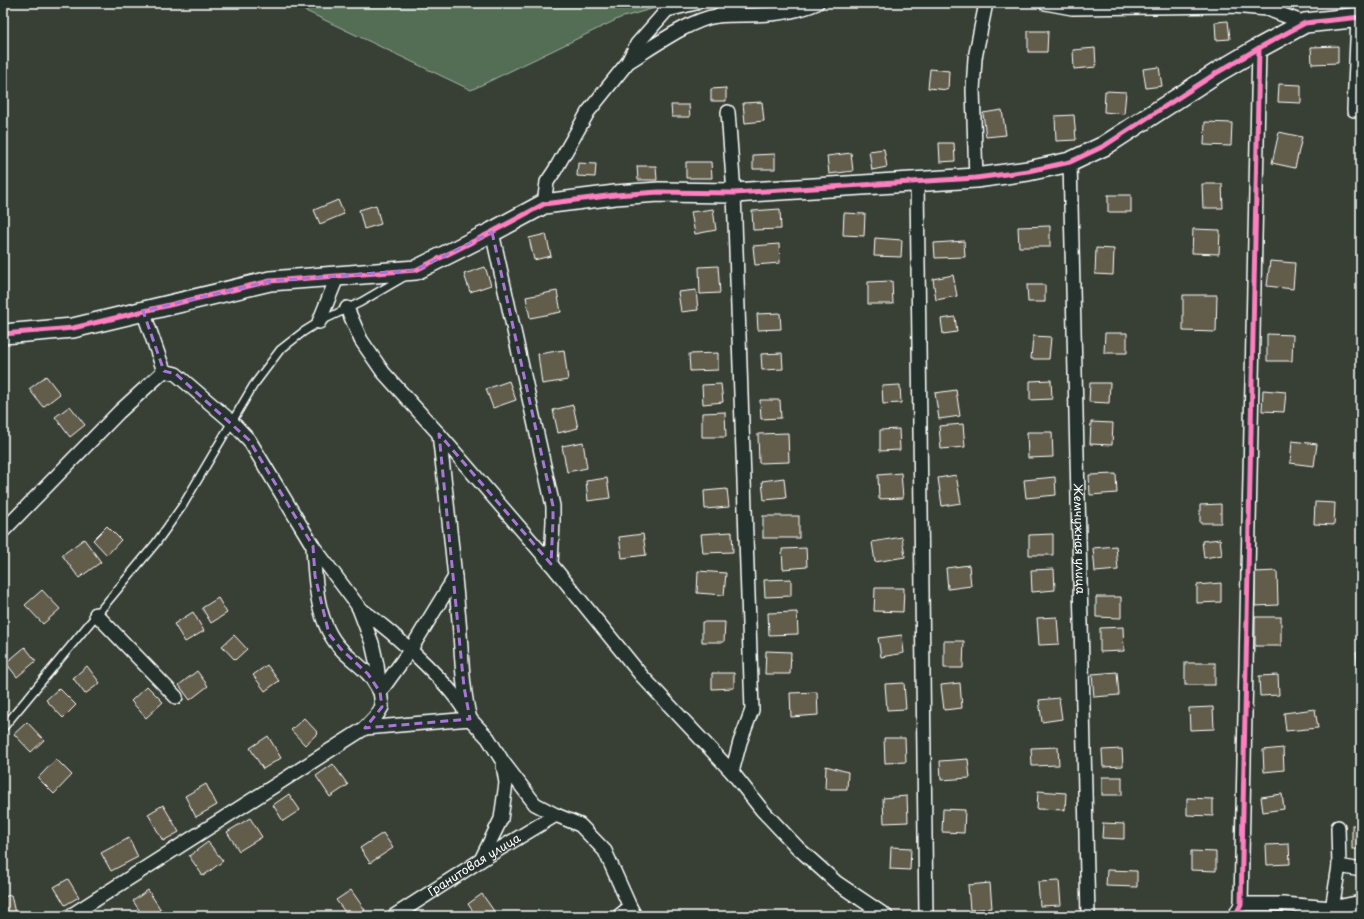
<svg xmlns="http://www.w3.org/2000/svg" width="1364" height="919" font-family="'Playpen Sans',sans-serif">
  <rect width="100%" height="100%" fill="#384036"/>
  <filter id="ink" filterUnits="userSpaceOnUse"><feTurbulence type="fractalNoise" baseFrequency=".025" numOctaves="2"/><feDisplacementMap in="SourceGraphic" scale="8" xChannelSelector="R" yChannelSelector="G"/><feConvolveMatrix kernelMatrix="1 2 1 2 8 2 1 2 1" color-interpolation-filters="sRGB"/></filter>
  <g filter="url(#ink)">
    <!-- green -->
    <polygon fill="#526e55" stroke="#a8b6aa" points="289,3 672,3 620,18 471,90"/>
    <!-- building -->
    <g fill="#625d4b" stroke="#fff">
      <polygon points="1228,21 1230,39 1216,40 1215,22"/>
      <polygon points="1028,31 1048,31 1047,52 1028,52"/>
      <polygon points="1338,46 1338,63 1312,64 1311,47"/>
      <polygon points="1095,48 1096,67 1074,69 1073,50"/>
      <polygon points="1159,67 1162,86 1146,88 1143,69"/>
      <polygon points="930,69 949,71 948,90 928,88"/>
      <polygon points="1279,84 1301,85 1301,103 1278,102"/>
      <polygon points="726,88 726,101 711,101 711,89"/>
      <polygon points="1105,91 1126,92 1124,114 1104,112"/>
      <polygon points="762,102 764,121 745,123 743,103"/>
      <polygon points="671,105 689,105 690,117 672,117"/>
      <polygon points="1002,110 1006,135 986,137 983,113"/>
      <polygon points="1074,115 1076,140 1056,141 1055,116"/>
      <polygon points="1205,122 1232,123 1231,146 1204,145"/>
      <polygon points="1279,132 1302,137 1295,168 1272,163"/>
      <polygon points="939,143 954,143 955,161 940,162"/>
      <polygon points="884,149 887,167 872,170 869,151"/>
      <polygon points="851,153 853,171 829,174 827,156"/>
      <polygon points="775,154 775,169 753,169 753,155"/>
      <polygon points="686,162 711,162 712,178 686,178"/>
      <polygon points="578,163 596,164 595,177 577,176"/>
      <polygon points="637,166 656,166 657,180 638,180"/>
      <polygon points="1202,184 1222,184 1223,208 1203,208"/>
      <rect x="1108" y="195" width="23" height="17"/>
      <polygon points="338,200 344,214 320,224 314,210"/>
      <polygon points="376,205 381,224 364,229 359,210"/>
      <polygon points="713,209 716,230 695,234 691,212"/>
      <polygon points="780,209 781,229 753,230 752,211"/>
      <polygon points="844,213 865,214 864,236 843,235"/>
      <polygon points="1050,226 1050,247 1019,247 1018,227"/>
      <polygon points="1193,229 1220,230 1219,254 1192,253"/>
      <polygon points="546,234 551,256 534,260 529,238"/>
      <polygon points="875,238 902,240 901,257 874,256"/>
      <polygon points="964,241 965,257 935,258 934,243"/>
      <polygon points="779,244 780,263 755,265 753,246"/>
      <polygon points="1096,248 1114,249 1113,275 1095,274"/>
      <polygon points="1270,261 1295,263 1293,289 1267,286"/>
      <polygon points="718,266 720,293 700,294 699,267"/>
      <polygon points="485,267 491,285 470,292 464,274"/>
      <polygon points="953,275 957,296 936,300 933,279"/>
      <polygon points="892,281 893,304 868,304 868,282"/>
      <polygon points="1027,285 1045,285 1045,302 1028,302"/>
      <polygon points="696,290 698,310 681,312 678,292"/>
      <polygon points="557,291 561,312 530,318 526,297"/>
      <polygon points="1183,295 1217,295 1216,332 1183,331"/>
      <polygon points="780,313 781,329 758,330 757,314"/>
      <polygon points="955,317 957,332 943,334 941,319"/>
      <polygon points="1105,333 1127,333 1127,353 1104,353"/>
      <polygon points="1267,334 1293,335 1292,361 1267,361"/>
      <polygon points="1033,336 1051,337 1049,359 1031,359"/>
      <polygon points="564,350 568,380 542,384 538,354"/>
      <polygon points="718,353 718,370 690,371 689,354"/>
      <polygon points="782,353 783,369 762,370 761,354"/>
      <polygon points="46,376 60,394 43,407 29,389"/>
      <polygon points="1051,380 1052,399 1030,400 1030,381"/>
      <polygon points="509,381 516,400 493,408 486,389"/>
      <polygon points="1090,383 1110,383 1109,403 1089,402"/>
      <polygon points="721,384 723,402 703,404 702,385"/>
      <polygon points="900,385 901,403 883,404 882,386"/>
      <polygon points="956,390 960,416 939,419 935,393"/>
      <polygon points="1263,390 1286,392 1284,412 1262,411"/>
      <polygon points="760,400 780,400 781,418 761,419"/>
      <polygon points="573,405 578,428 558,433 553,410"/>
      <polygon points="70,406 85,425 70,437 55,417"/>
      <polygon points="725,412 726,437 702,437 702,413"/>
      <polygon points="1091,422 1113,423 1112,445 1090,444"/>
      <polygon points="963,424 965,447 941,449 939,426"/>
      <polygon points="899,429 900,450 880,451 880,430"/>
      <polygon points="1027,432 1052,432 1053,457 1028,458"/>
      <polygon points="788,433 789,462 759,463 758,434"/>
      <polygon points="1292,441 1317,444 1314,466 1290,463"/>
      <polygon points="583,442 587,468 567,472 562,446"/>
      <polygon points="901,473 903,498 879,499 878,475"/>
      <polygon points="1116,474 1117,493 1090,495 1089,475"/>
      <polygon points="956,475 961,503 942,506 938,478"/>
      <polygon points="1055,477 1056,495 1026,498 1024,480"/>
      <polygon points="607,478 610,498 588,501 586,481"/>
      <polygon points="784,478 786,498 764,500 762,481"/>
      <polygon points="727,489 729,507 705,509 704,491"/>
      <polygon points="1315,502 1335,503 1334,525 1314,524"/>
      <polygon points="1221,504 1221,523 1200,523 1200,505"/>
      <rect x="763" y="516" width="36" height="22"/>
      <polygon points="107,526 121,540 107,555 93,540"/>
      <polygon points="732,532 733,552 703,553 701,534"/>
      <polygon points="643,534 646,555 622,558 619,537"/>
      <polygon points="1053,534 1053,555 1029,555 1029,535"/>
      <polygon points="902,537 905,557 875,562 872,542"/>
      <polygon points="84,539 101,562 79,578 62,555"/>
      <polygon points="1220,539 1222,555 1204,558 1202,541"/>
      <polygon points="1116,546 1118,570 1095,572 1093,548"/>
      <polygon points="806,548 807,567 783,569 782,549"/>
      <polygon points="969,565 971,586 948,589 946,568"/>
      <polygon points="1054,569 1055,590 1032,592 1031,570"/>
      <polygon points="698,571 726,573 724,595 697,593"/>
      <polygon points="1277,571 1278,605 1255,606 1255,572"/>
      <polygon points="791,579 791,596 765,597 764,580"/>
      <polygon points="1221,583 1221,602 1197,603 1197,585"/>
      <polygon points="875,588 904,588 903,612 874,611"/>
      <polygon points="42,590 60,609 43,624 25,605"/>
      <polygon points="1096,597 1121,597 1121,618 1096,617"/>
      <polygon points="218,598 227,613 211,623 202,608"/>
      <polygon points="193,612 204,631 185,642 174,624"/>
      <polygon points="797,612 798,634 769,635 768,613"/>
      <polygon points="1057,617 1059,644 1039,645 1037,618"/>
      <rect x="1255" y="617" width="26" height="29"/>
      <polygon points="702,622 725,622 724,642 702,642"/>
      <polygon points="1123,627 1124,651 1100,652 1100,628"/>
      <polygon points="234,635 247,649 235,660 222,646"/>
      <polygon points="902,635 904,653 881,657 878,638"/>
      <polygon points="944,641 964,641 963,668 944,668"/>
      <polygon points="25,647 36,661 17,677 6,663"/>
      <polygon points="766,651 791,652 790,674 765,674"/>
      <polygon points="1356,652 1361,652 1361,679 1359,679"/>
      <rect x="1185" y="663" width="30" height="22"/>
      <polygon points="267,665 279,681 265,691 253,675"/>
      <polygon points="87,666 100,683 85,694 73,678"/>
      <polygon points="197,671 208,686 190,700 179,685"/>
      <polygon points="1117,672 1119,695 1094,697 1092,674"/>
      <polygon points="712,673 734,673 734,688 712,689"/>
      <polygon points="1278,675 1279,695 1260,696 1259,676"/>
      <polygon points="904,683 906,709 887,710 885,684"/>
      <polygon points="960,683 962,708 944,710 941,685"/>
      <polygon points="147,686 163,702 146,718 131,701"/>
      <polygon points="59,688 76,705 63,718 46,700"/>
      <polygon points="817,692 818,715 791,717 790,693"/>
      <polygon points="1059,698 1062,719 1042,722 1039,700"/>
      <polygon points="1213,707 1214,729 1190,730 1189,708"/>
      <polygon points="1315,709 1318,728 1286,731 1284,713"/>
      <polygon points="304,718 318,733 305,745 291,730"/>
      <polygon points="27,722 44,740 31,752 14,734"/>
      <polygon points="268,736 281,758 263,769 250,748"/>
      <polygon points="884,738 905,738 906,762 885,763"/>
      <polygon points="1058,747 1059,765 1032,766 1031,748"/>
      <polygon points="1283,748 1284,770 1264,772 1263,750"/>
      <polygon points="1122,749 1123,766 1103,767 1102,750"/>
      <polygon points="56,759 72,775 54,794 38,778"/>
      <polygon points="968,759 970,778 941,780 940,761"/>
      <polygon points="333,764 348,785 330,797 316,776"/>
      <polygon points="826,766 848,772 847,789 825,789"/>
      <rect x="1102" y="777" width="20" height="18"/>
      <polygon points="206,784 217,805 196,817 185,796"/>
      <polygon points="1038,791 1066,793 1065,810 1037,809"/>
      <polygon points="289,794 300,810 283,821 273,805"/>
      <polygon points="1282,794 1284,809 1263,812 1261,797"/>
      <polygon points="907,796 908,822 884,823 883,798"/>
      <polygon points="1187,798 1213,799 1213,816 1187,815"/>
      <polygon points="163,805 179,832 163,841 148,814"/>
      <polygon points="943,809 965,810 964,833 942,832"/>
      <polygon points="250,818 262,837 239,851 227,832"/>
      <polygon points="1103,823 1124,824 1124,839 1102,838"/>
      <rect x="1352" y="825" width="9" height="24"/>
      <polygon points="383,833 393,848 370,863 360,848"/>
      <polygon points="129,838 138,857 111,871 101,853"/>
      <polygon points="208,842 223,861 203,876 189,856"/>
      <polygon points="1289,844 1290,864 1267,865 1266,845"/>
      <polygon points="891,847 911,848 910,870 890,869"/>
      <polygon points="1191,851 1216,852 1216,871 1191,870"/>
      <polygon points="1107,870 1137,871 1137,887 1106,886"/>
      <polygon points="68,879 79,897 65,905 54,887"/>
      <polygon points="1059,881 1061,905 1040,906 1038,882"/>
      <polygon points="990,883 992,908 970,910 968,885"/>
      <polygon points="148,890 161,910 152,916 143,916 133,901"/>
      <polygon points="351,890 365,910 357,916 348,916 336,900"/>
      <polygon points="482,894 494,911 487,916 476,916 468,904"/>
      <polygon points="11,895 15,913 3,915 3,897"/>
    </g>
    <g fill="none" stroke-linecap="round" stroke-linejoin="round">
      <defs>
        <polyline id="lane" points="3,728 156,543 183,505 253,386 280,350 303,332 319,322 361,302 404,277"/>
        <g id="street">
          <polyline points="1045,3 1072,8 1232,6 1267,9 1305,23"/>
          <polyline points="717,16 736,3"/>
          <path d="M628 62C651 48 691 19 717 16 726 15 736 15 745 15 769 15 795 13 817 3"/>
          <polyline points="1354,110 1358,17"/>
          <polyline points="728,112 734,193 752,710 740,742 732,772"/>
          <path id="s1" d="M1070 162 1088 916"/>
          <polyline points="976,178 973,90 975,58 986,3"/>
          <polyline points="917,182 926,916"/>
          <polyline points="544,204 547,182 555,170 588,112 628,62 637,44 667,10 696,3"/>
          <polyline points="492,232 553,506 553,521 551,564"/>
          <polyline points="347,308 361,340 383,372 439,434 551,564 641,675 732,772 762,810 798,848 837,883 886,916"/>
          <polyline points="143,311 164,371"/>
          <polyline points="319,322 338,275"/>
          <path d="M439 434C446 493 453 552 458 610 462 647 461 684 470 719"/>
          <polyline points="3,531 119,412 164,371 176,374 232,422 249,440 313,546 358,606 372,643 377,665 382,707 377,715 365,728"/>
          <path d="M313 546C315 580 316 623 341 649 349 658 360 665 368 674 373 679 376 686 380 692L411 649 455 577"/>
          <path d="M358 607C382 624 404 643 425 664 440 679 454 693 465 711"/>
          <polyline points="96,614 176,697"/>
          <polyline points="1338,827 1339,866"/>
          <polyline points="481,860 501,819 506,783 503,765"/>
          <polyline points="1241,904 1283,904 1332,908 1361,902"/>
          <polyline points="1331,915 1339,866 1361,870"/>
          <polyline points="70,916 365,728 470,719 488,738 503,762 535,804 556,815 580,825 605,851 630,907 635,916"/>
          <path id="s2" d="M394 916 481 860 556 815"/>
          <polyline points="619,916 630,907"/>
          <polyline points="1235,916 1241,904 1259,48"/>
        </g>
        <polyline id="secondary" points="3,334 73,328 270,281 416,270 492,232 544,204 615,195 659,192 734,193 976,178 1028,171 1070,162 1104,146 1218,72 1259,48 1305,23 1361,17"/>
      </defs>
      <!-- lane casing -->
      <use href="#lane" stroke="#fff" stroke-width="10"/>
      <!-- street casing -->
      <use href="#street" stroke="#fff" stroke-width="16"/>
      <!-- secondary casing -->
      <use href="#secondary" stroke="#fff" stroke-width="22"/>
      <!-- lane -->
      <use href="#lane" stroke="#26332d" stroke-width="7"/>
      <!-- street -->
      <use href="#street" stroke="#26332d" stroke-width="13"/>
      <!-- secondary -->
      <use href="#secondary" stroke="#26332d" stroke-width="19"/>
      <defs>
        <g id="cycleway">
          <polyline points="3,334 73,328 270,281 416,270 492,232 544,204 615,195 659,192 734,193 976,178 1028,171 1070,162 1104,146 1218,72 1259,48 1305,23 1361,17"/>
          <polyline points="1235,916 1241,904 1259,48"/>
        </g>
      </defs>
      <!-- cycleway casing -->
      <use href="#cycleway" stroke="#26332d" stroke-width="8"/>
      <!-- cycleway -->
      <use href="#cycleway" stroke="#ff80c0" stroke-width="5"/>
    </g>
  </g>
  <!-- marked area -->
  <path fill="none" stroke="#a976d5" stroke-width="3" stroke-dasharray="8 5" stroke-linejoin="round" d="M492 232 553 506V521L551 564 439 434 464 687 470 719 365 728 382 707 380 692 368 674 341 649 329 634 315 576 313 546 249 440 176 374 164 371 143 311 270 281 416 270Z"/>
  <g text-anchor="middle" stroke-width="4" stroke-linejoin="round" paint-order="stroke">
    <!-- street labels -->
    <g font-size="12" fill="#fff" stroke="#26332d">
      <text dy="4" stroke="none"><textPath href="#s1" startOffset="377">Жемчужная улица</textPath></text>
      <text dy="4" stroke="none"><textPath href="#s2" startOffset="95">Гранитовая улица</textPath></text>
    </g>
  </g>
  <!-- margin -->
  <rect width="1364" height="919" fill="none" stroke="#26332d" stroke-width="16"/>
  <rect x="8" y="8" width="1348" height="903" fill="none" stroke="#fff" stroke-width="1.5" filter="url(#ink)"/>
</svg>
